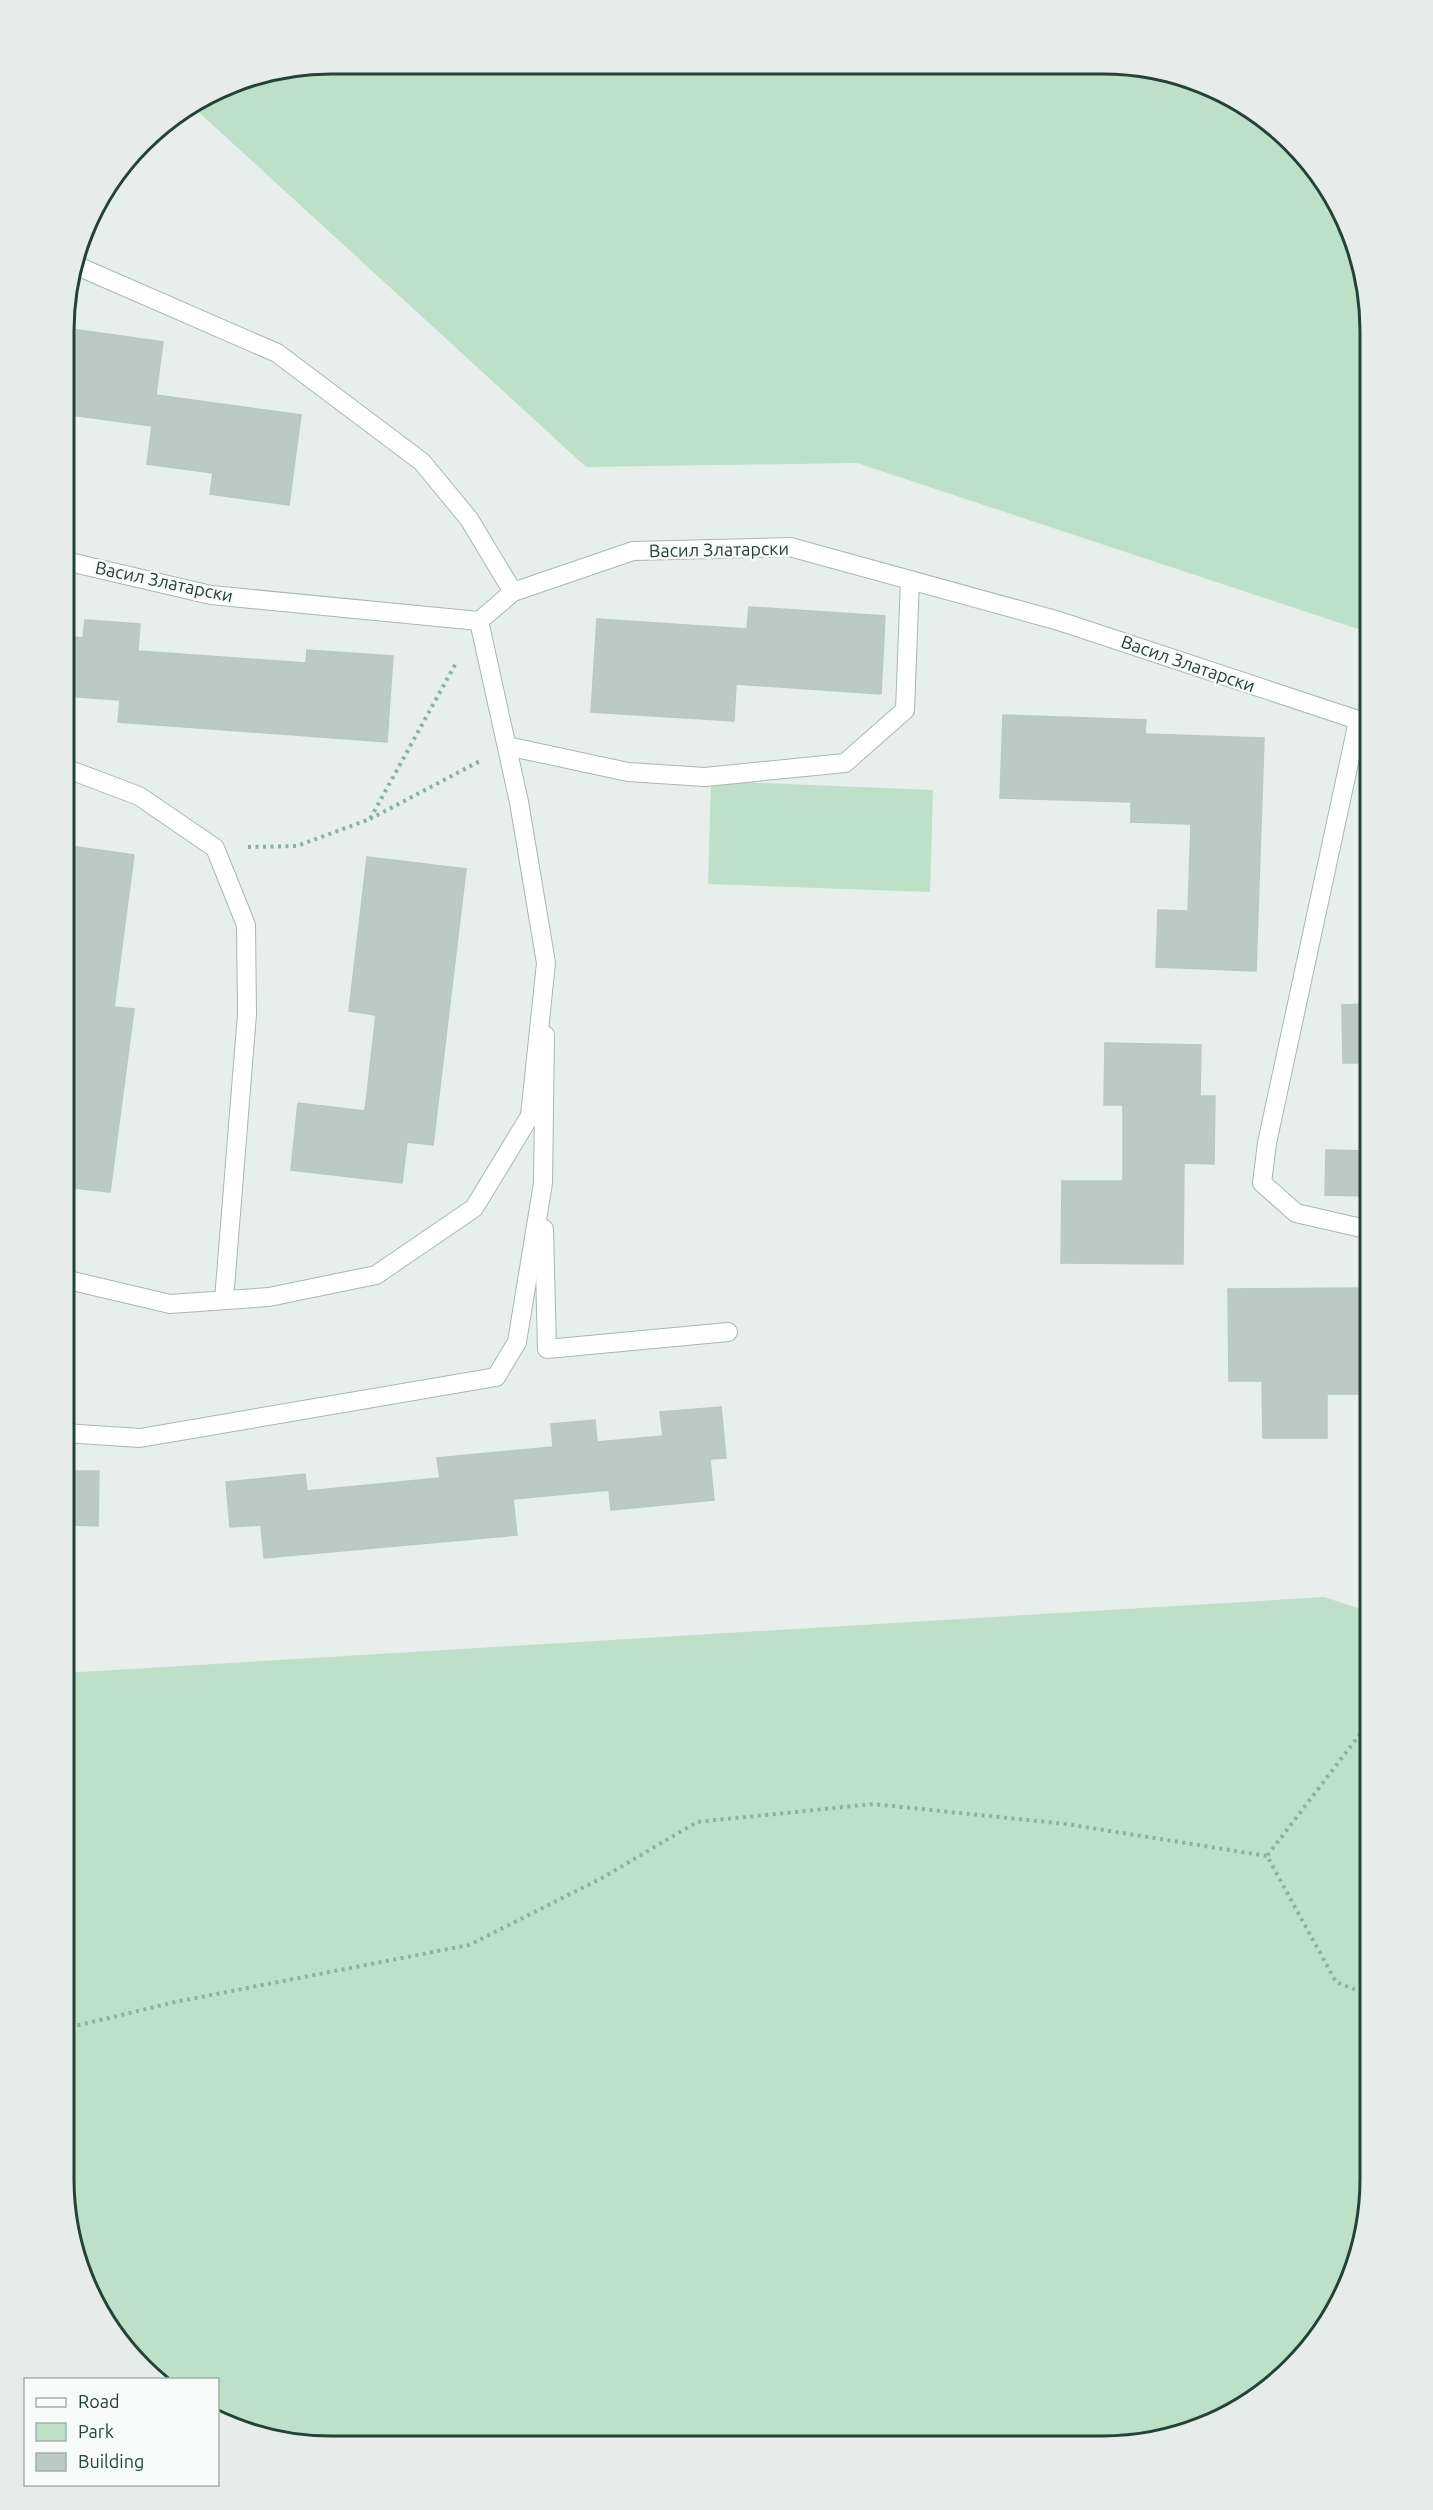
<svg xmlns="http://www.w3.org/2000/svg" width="1433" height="2510" font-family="Ubuntu,sans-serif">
  <rect width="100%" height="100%" fill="#e6efeb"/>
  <!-- green -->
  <g fill="#bfe0c8">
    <polygon points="331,63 1154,68 1220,90 1279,129 1325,182 1356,244 1370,331 1370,633 857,463 586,467 192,106 229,83"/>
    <polygon points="711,781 933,790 930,892 708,884"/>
    <polygon points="1324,1597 1370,1612 1369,2197 1350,2281 1314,2343 1251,2402 1189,2433 1102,2447 295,2445 218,2421 218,2380 153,2379 108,2328 77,2266 63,2179 64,1673"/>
  </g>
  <!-- building -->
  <g fill="#bbcac4" stroke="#b8c9c2" stroke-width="1.5">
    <polygon points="65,328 163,342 156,395 301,415 289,505 210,494 213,473 147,464 152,426 65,414"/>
    <polygon points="749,607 885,616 881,694 736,684 734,721 591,712 597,619 747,629"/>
    <polygon points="85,620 140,624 138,651 306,663 307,650 393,656 387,742 118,722 120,700 65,696 65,636 83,638"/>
    <polygon points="1003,715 1146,720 1145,734 1264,738 1256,971 1156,967 1158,910 1188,911 1191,824 1131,822 1131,802 1000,798"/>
    <polygon points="70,846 134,855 114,1007 134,1009 110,1192 73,1188 69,1215 64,1215 65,891"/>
    <polygon points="367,857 466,869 433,1145 407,1142 402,1183 291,1170 298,1103 365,1111 376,1015 349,1011"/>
    <polygon points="1370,1004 1370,1118 1369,1118 1368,1063 1343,1063 1342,1005"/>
    <polygon points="1105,1043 1201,1045 1200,1096 1215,1096 1214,1164 1184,1163 1183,1264 1061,1263 1062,1181 1123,1181 1123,1105 1104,1105"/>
    <polygon points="1326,1150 1370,1151 1370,1196 1325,1195"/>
    <polygon points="1370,1288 1370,1394 1327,1394 1327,1438 1263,1438 1262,1381 1229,1381 1228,1289"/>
    <polygon points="721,1407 726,1458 710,1459 714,1500 611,1510 609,1490 513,1499 517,1535 264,1558 261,1525 230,1527 226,1482 305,1474 307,1491 440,1478 437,1458 553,1447 551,1424 595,1420 597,1442 663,1436 660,1412"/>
    <polygon points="64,1471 99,1471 98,1526 72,1525 71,1562 64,1562"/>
  </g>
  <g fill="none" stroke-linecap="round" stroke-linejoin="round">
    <defs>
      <g id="service">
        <polyline points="75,265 277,353 422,462 469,519 513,592"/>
        <polyline points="507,746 628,772 705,777 845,763 905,710 910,580"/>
        <polyline points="65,768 139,796 215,848 246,925 247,1014 224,1300"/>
        <polyline points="544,1229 547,1349 728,1332"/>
        <polyline points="64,1433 140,1438 496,1377 517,1342 543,1183 545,1035"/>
      </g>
      <g id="minor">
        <polyline points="65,561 211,595 479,621 513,592 633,551 790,547 1059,621 1370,724"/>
        <polyline points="1358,721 1267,1143 1262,1183 1296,1213 1370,1230"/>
        <polyline points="64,1279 170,1304 269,1297 376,1275 474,1208 530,1116 546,963 519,802 479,621"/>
      </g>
    </defs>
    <!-- service casing -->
    <use href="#service" stroke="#a8b8b2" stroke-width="20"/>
    <!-- minor casing -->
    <use href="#minor" stroke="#a8b8b2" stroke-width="20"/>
    <!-- path -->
    <g stroke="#86b3a5" stroke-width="4" stroke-dasharray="3 4.5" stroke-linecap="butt">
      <polyline points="370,819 480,761"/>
      <polyline points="248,847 297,846 370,819 456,663"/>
      <polyline points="1369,1995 1336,1982 1267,1856 1370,1721"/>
      <polyline points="63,2029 175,2002 469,1945 602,1878 697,1822 873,1804 1066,1824 1267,1856"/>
    </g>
    <!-- service -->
    <use href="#service" stroke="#fff" stroke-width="18"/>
    <!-- minor -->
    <use href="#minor" stroke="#fff" stroke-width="18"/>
  </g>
  <g text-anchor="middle" stroke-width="5" stroke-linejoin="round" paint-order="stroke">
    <!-- street labels -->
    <g font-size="18" fill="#24423a" stroke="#f7fbf9">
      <text transform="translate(719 550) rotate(-1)" y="6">Васил Златарски</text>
      <text transform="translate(164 582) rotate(12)" y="6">Васил Златарски</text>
      <text transform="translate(1188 664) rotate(19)" y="6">Васил Златарски</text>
    </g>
  </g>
  <!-- crop -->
  <path d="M0 0H1433V2510H0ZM331 74H1103A257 257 0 0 1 1360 331V2179A257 257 0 0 1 1103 2436H331A257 257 0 0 1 74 2179V331A257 257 0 0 1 331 74Z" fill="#e6ecea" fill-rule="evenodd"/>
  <path fill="none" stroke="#24423a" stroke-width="3" d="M331 74H1103A257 257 0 0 1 1360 331V2179A257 257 0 0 1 1103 2436H331A257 257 0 0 1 74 2179V331A257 257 0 0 1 331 74Z"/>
  <!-- legend -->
  <rect x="24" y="2378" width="195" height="108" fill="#f7fbf9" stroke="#a3b1ad" stroke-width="1.5"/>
  <rect x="36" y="2398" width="30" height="9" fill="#ffffff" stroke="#a3b1ad" stroke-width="1.5"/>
  <text x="78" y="2408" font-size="18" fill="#24423a">Road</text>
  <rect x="36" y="2423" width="30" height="18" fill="#bfe0c8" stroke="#a3b1ad" stroke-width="1.5"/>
  <text x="78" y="2438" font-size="18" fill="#24423a">Park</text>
  <rect x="36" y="2453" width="30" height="18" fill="#bbcac4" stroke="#a3b1ad" stroke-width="1.5"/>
  <text x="78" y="2468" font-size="18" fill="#24423a">Building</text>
</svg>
